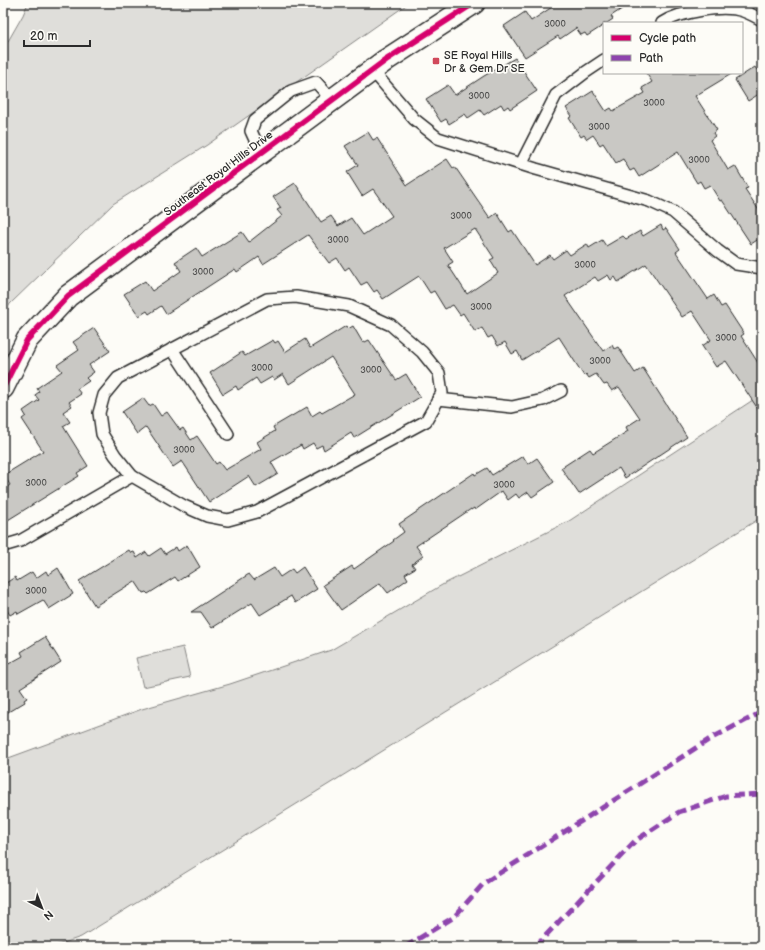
<svg xmlns="http://www.w3.org/2000/svg" width="765" height="950" font-family="'Balsamiq Sans',sans-serif">
  <rect width="100%" height="100%" fill="#fdfcf7"/>
  <filter id="ink" filterUnits="userSpaceOnUse"><feTurbulence type="fractalNoise" baseFrequency=".025" numOctaves="2"/><feDisplacementMap in="SourceGraphic" scale="8" xChannelSelector="R" yChannelSelector="G"/><feConvolveMatrix kernelMatrix="1 2 1 2 8 2 1 2 1" color-interpolation-filters="sRGB"/></filter>
  <g filter="url(#ink)">
    <!-- green -->
    <g fill="#dfdeda" stroke="#858482">
      <polygon points="28,3 409,3 207,145 113,204 10,304 3,317 3,50 23,15"/>
      <polygon points="762,394 762,517 81,937 52,947 3,947 3,760 142,709 230,684 331,650 442,585 569,521"/>
      <polygon points="183,647 190,677 143,687 136,658"/>
    </g>
    <!-- building -->
    <g fill="#c9c8c4" stroke="#2b2b2b" fill-rule="evenodd">
      <polygon points="558,3 631,3 611,16 613,19 607,23 604,23 604,25 587,36 585,33 581,35 576,28 560,39 558,36 525,57 504,26 525,12 531,21"/>
      <polygon points="515,58 537,91 510,109 508,106 504,109 501,104 484,115 480,110 468,118 465,114 449,124 446,119 441,122 426,99 448,85 455,95 484,76"/>
      <polygon points="755,67 762,78 762,92 748,101 735,80"/>
      <polygon points="646,73 733,73 695,96 717,130 713,133 715,136 710,140 728,170 735,166 748,188 745,189 762,215 762,237 751,244 722,200 720,201 710,185 704,188 700,181 697,183 678,152 639,177 634,169 630,171 623,159 616,163 603,143 600,145 593,135 587,139 584,135 581,137 569,118 572,116 566,108 593,91 606,111 611,108 613,111 645,93 642,88 652,82"/>
      <path d="M368 132 373 140 377 138 407 185 447 159 453 168 455 167 490 218 497 213 509 232 512 230 535 265 550 255 553 259 566 250 570 255 587 244 589 248 602 240 606 246 623 236 626 239 640 231 643 236 661 225 663 230 666 228 680 249 676 252 708 299 714 295 721 307 725 305 744 334 741 336 762 369V415L726 361 716 367 702 346 711 340 692 311 682 317 646 264 618 282 615 277 611 280 608 275 598 281 595 277 565 296 603 351 612 345 614 349 618 347 635 373 643 368 687 437 625 478 619 468 579 494 561 468 590 449 593 453 628 431 626 427 640 418 619 387 612 391 607 384 604 385 596 374 589 378 586 374 584 376 559 337 522 360 517 351 512 354 505 342 498 346 492 336 488 338 482 328 475 332 463 313 460 315 453 305 445 309 434 291 430 293 419 276 383 299 377 290 374 292 367 282 361 285 349 267 345 270 337 258 329 263 308 235 263 264 259 257 237 272 235 269 166 314 161 306 149 314 147 311 139 316 124 294 145 281 152 291 181 271 175 262 196 248 202 257 242 232 249 242 282 216 277 210 281 208 273 197 295 183 321 222 331 216 338 226 351 218 363 235 392 216 373 189 362 196 347 172 358 165 345 146ZM475 229 494 258 490 260 498 273 467 294 448 265 453 262 444 248Z"/>
      <polygon points="346,326 348,329 353,326 363,343 369,340 396,380 406,374 420,397 354,438 351,433 324,450 322,445 316,448 313,443 303,449 301,445 271,462 278,474 256,487 249,476 209,502 182,461 173,467 146,427 137,434 122,412 143,398 149,406 153,404 161,416 167,412 180,430 183,428 191,440 197,436 216,464 219,462 225,470 261,449 257,442 275,431 273,427 307,407 312,416 320,411 322,413 355,394 331,357 289,384 283,374 274,380 272,377 260,384 256,378 238,390 236,386 223,394 210,373 242,352 245,356 273,340 275,343 278,341 285,352 305,339 310,348"/>
      <polygon points="94,328 110,351 89,365 94,372 86,378 89,381 77,389 81,394 69,402 72,406 63,412 70,422 63,426 88,466 77,473 79,476 3,523 3,490 10,485 4,475 43,451 22,419 26,416 23,411 39,400 35,395 39,392 37,388 62,371 57,365 79,350 73,342"/>
      <polygon points="523,456 528,464 537,458 554,482 532,497 528,492 519,498 516,494 508,500 502,491 475,510 474,508 471,510 471,509 416,546 423,556 412,564 415,568 405,574 408,579 388,593 380,583 341,610 323,585 352,566 354,569 394,541 393,540 404,532 399,524 474,473 475,475 487,468 492,475"/>
      <polygon points="187,545 200,567 178,581 175,577 148,594 146,592 143,593 135,581 95,606 79,581 129,550 131,553 134,552 137,558 146,552 149,556 161,548 165,554 176,547 178,551"/>
      <polygon points="303,567 317,589 295,603 291,596 260,615 252,603 212,628 201,612 191,612 249,574 254,580 274,568 280,577 292,569 295,573"/>
      <polygon points="58,568 73,594 49,609 43,600 18,614 17,611 10,615 3,604 3,585 15,577 17,581 32,572 36,578 46,571 48,575"/>
      <polygon points="45,637 61,662 20,688 27,698 24,700 25,702 3,715 3,663 5,666 23,656 21,652"/>
    </g>
    <g fill="none" stroke-linecap="round" stroke-linejoin="round">
      <defs>
        <g id="lane">
          <path d="M662 23C679 12 723 4 743 11 749 13 756 17 762 20"/>
          <polyline points="372,70 414,119 438,138 536,169 649,201 673,212 718,251 736,264 762,268"/>
          <polyline points="261,153 251,131 255,120 291,91 316,82 332,100"/>
          <polyline points="521,164 556,95 586,72 604,60"/>
          <polygon points="296,297 349,306 391,325 422,352 439,373 442,393 426,421 257,512 228,520 207,516 184,506 132,476 115,455 102,434 99,413 104,395 118,378 267,299"/>
          <polyline points="172,349 228,434"/>
          <polyline points="438,399 512,407 543,400 561,391"/>
          <polyline points="3,546 20,541 132,476"/>
        </g>
        <polyline id="street" points="3,388 27,340 68,296 386,60 474,3"/>
      </defs>
      <!-- lane casing -->
      <use href="#lane" stroke="#2b2b2b" stroke-width="14"/>
      <!-- street casing -->
      <use href="#street" stroke="#2b2b2b" stroke-width="24"/>
      <!-- lane -->
      <use href="#lane" stroke="#fdfcf7" stroke-width="11"/>
      <!-- street -->
      <use href="#street" stroke="#fdfcf7" stroke-width="21"/>
      <!-- quiet -->
      <g stroke="#8e44ad" stroke-width="5" stroke-dasharray="10 5" stroke-linecap="butt">
        <polyline points="405,947 454,917 484,883 710,739 762,712"/>
        <polyline points="535,947 635,841 679,812 726,796 762,794"/>
      </g>
      <defs>
        <polyline id="cycleway" points="3,388 27,340 68,296 386,60 474,3"/>
      </defs>
      <!-- cycleway casing -->
      <use href="#cycleway" stroke="#fdfcf7" stroke-width="8"/>
      <!-- cycleway -->
      <use href="#cycleway" stroke="#d6006c" stroke-width="6"/>
    </g>
  </g>
  <!-- markers -->
  <rect fill="#d1495b" stroke="#fdfcf7" stroke-width="1.5" x="432" y="57" width="8" height="8" rx="2"/>
  <g text-anchor="middle" stroke-width="3.5" stroke-linejoin="round" paint-order="stroke">
    <!-- number labels -->
    <g font-size="9" fill="#525251">
      <text x="555" y="27">3000</text>
      <text x="479" y="99">3000</text>
      <text x="654" y="106">3000</text>
      <text x="599" y="130">3000</text>
      <text x="699" y="163">3000</text>
      <text x="461" y="219">3000</text>
      <text x="338" y="243">3000</text>
      <text x="585" y="268">3000</text>
      <text x="203" y="275">3000</text>
      <text x="481" y="310">3000</text>
      <text x="726" y="341">3000</text>
      <text x="600" y="364">3000</text>
      <text x="262" y="371">3000</text>
      <text x="371" y="373">3000</text>
      <text x="184" y="453">3000</text>
      <text x="36" y="486">3000</text>
      <text x="504" y="488">3000</text>
      <text x="36" y="594">3000</text>
    </g>
    <!-- poi labels -->
    <g font-size="11" fill="#2b2b2b" stroke="#fdfcf7" text-anchor="start">
      <text x="444" y="59">SE Royal Hills<tspan x="444" dy="13">Dr &amp; Gem Dr SE</tspan></text>
    </g>
    <!-- street labels -->
    <g font-size="11" fill="#2b2b2b" stroke="#fdfcf7">
      <text transform="translate(218 173) rotate(-37)" y="4">Southeast Royal Hills Drive</text>
    </g>
  </g>
  <!-- margin -->
  <rect width="765" height="950" fill="none" stroke="#fdfcf7" stroke-width="16"/>
  <rect x="8" y="8" width="749" height="934" fill="none" stroke="#2b2b2b" stroke-width="1.5" filter="url(#ink)"/>
  <!-- legend -->
  <rect x="603" y="22" width="140" height="52" fill="#fdfcf7" stroke="#a9a8a5"/>
  <rect x="611" y="35" width="20" height="6" fill="#d6006c" stroke="#a9a8a5"/>
  <text x="639" y="42" font-size="12" fill="#2b2b2b">Cycle path</text>
  <rect x="611" y="55" width="20" height="6" fill="#8e44ad" stroke="#a9a8a5"/>
  <text x="639" y="62" font-size="12" fill="#2b2b2b">Path</text>
  <!-- north arrow -->
  <g transform="translate(42 908) rotate(138)" stroke="#fdfcf7" stroke-width="3" paint-order="stroke">
  <path d="M0-3L7 15L0 10L-7 15Z" fill="#2b2b2b"/>
  <text y="-6" font-size="11" font-weight="bold" text-anchor="middle" fill="#2b2b2b">N</text>
  </g>
  <!-- scale -->
  <path d="M24 40v6h66v-6" fill="none" stroke="#2b2b2b" stroke-width="2"/>
  <text x="30" y="40" font-size="12" fill="#2b2b2b" stroke="#fdfcf7" stroke-width="3" paint-order="stroke">20 m</text>
</svg>
